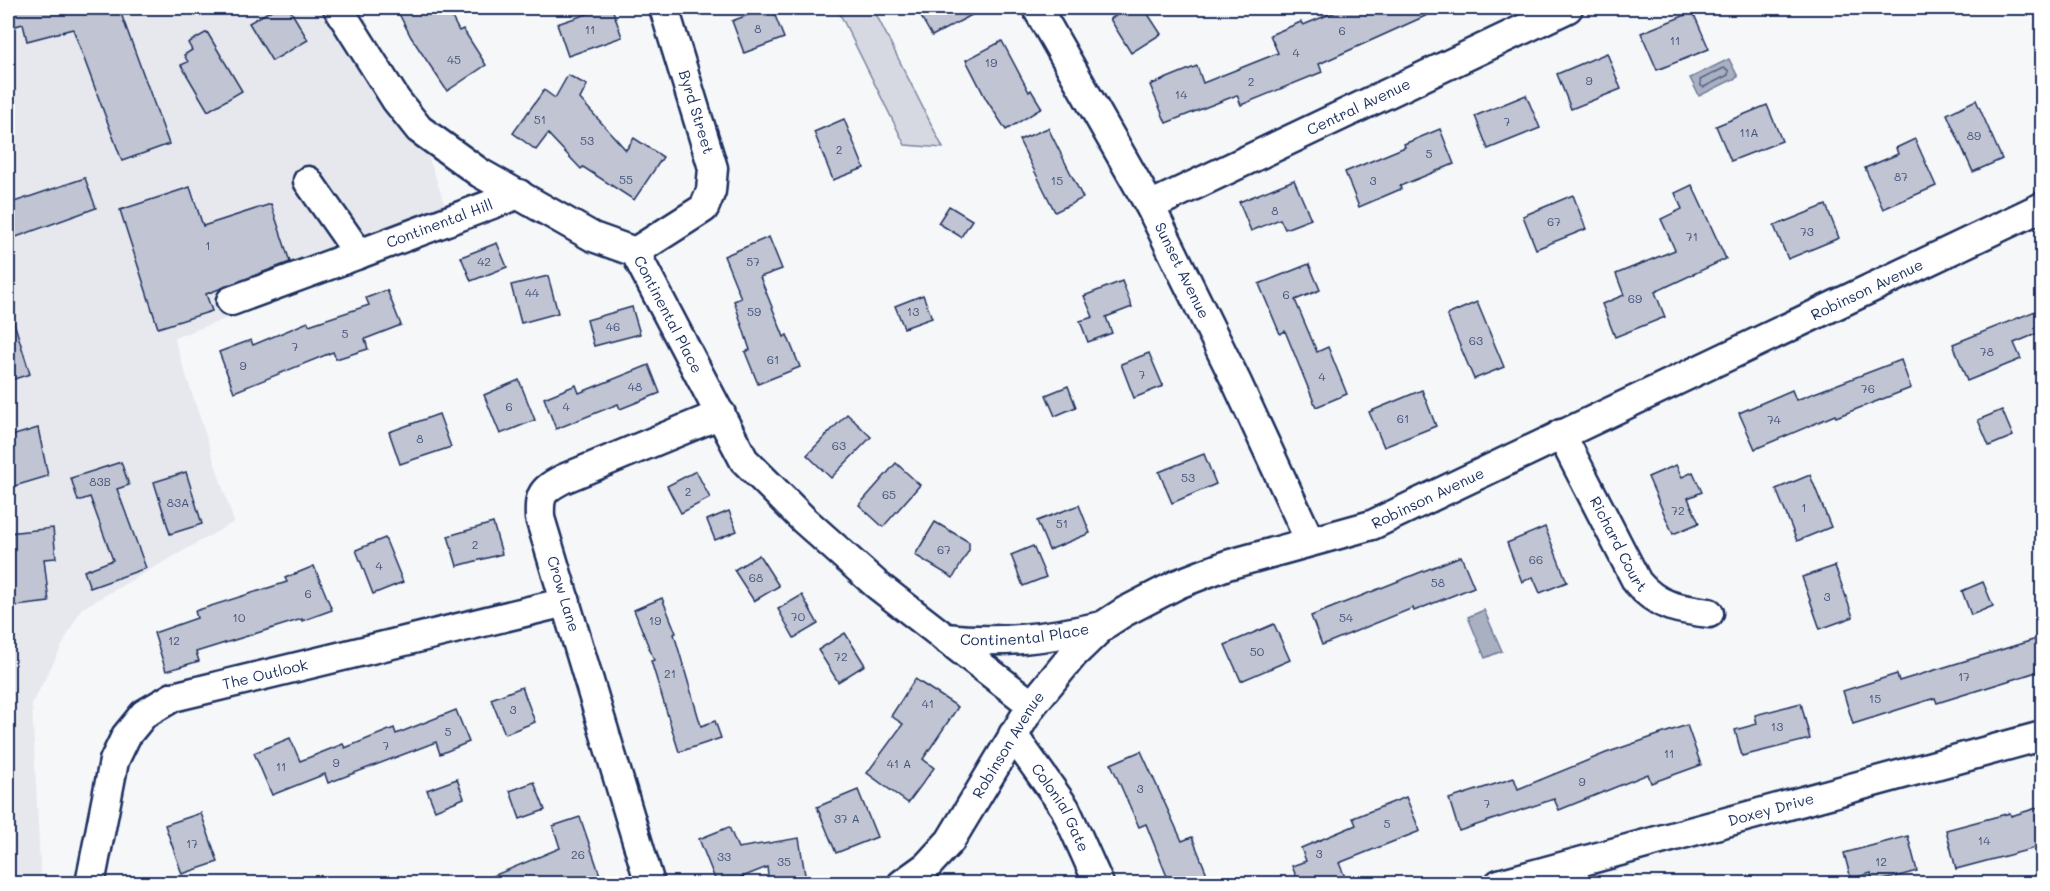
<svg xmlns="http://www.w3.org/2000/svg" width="2050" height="891" font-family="Mali,sans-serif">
  <rect width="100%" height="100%" fill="#f6f7f9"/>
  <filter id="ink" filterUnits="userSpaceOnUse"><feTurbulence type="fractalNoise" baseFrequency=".0167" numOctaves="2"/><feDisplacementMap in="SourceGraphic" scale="12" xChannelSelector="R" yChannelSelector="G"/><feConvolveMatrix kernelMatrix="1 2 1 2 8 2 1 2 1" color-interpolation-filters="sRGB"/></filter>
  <g filter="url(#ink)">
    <!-- built -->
    <polygon fill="#e6e8ee" points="8,8 339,8 419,129 455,235 174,338 234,522 81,609 32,704 41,884 8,883"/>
    <!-- green -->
    <polygon fill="#d6d9e2" stroke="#7884a0" stroke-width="1.5" points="837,8 873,8 943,148 905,145"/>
    <!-- water -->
    <g fill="#a9b0c1" stroke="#707c99" stroke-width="1.5">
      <polygon points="1729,59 1738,77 1699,96 1690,78"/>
      <polygon points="1484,610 1502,651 1485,658 1468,617"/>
    </g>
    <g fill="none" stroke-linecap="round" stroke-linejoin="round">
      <!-- shore -->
      <polygon stroke="#546386" stroke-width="1.5" points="1724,68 1728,70 1728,75 1704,87 1701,86 1700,80"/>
    </g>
    <!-- building -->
    <g fill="#c0c4d3" stroke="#1b2f5e" stroke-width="1.5">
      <polygon points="8,8 119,8 169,144 122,161 73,29 27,41 23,24 8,28"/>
      <polygon points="275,8 289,8 308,40 272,61 249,23"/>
      <polygon points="396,8 447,8 459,31 463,29 486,65 447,91 411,37"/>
      <polygon points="605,8 612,8 622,37 568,56 557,24"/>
      <polygon points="766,8 772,8 784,38 744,53 732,21"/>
      <polygon points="916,8 985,8 932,36"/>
      <polygon points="1128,8 1144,8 1161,34 1131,53 1110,19"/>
      <polygon points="1345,8 1443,8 1319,64 1322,72 1241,105 1237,95 1166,123 1150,85 1197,66 1203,83 1278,53 1270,35 1301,22 1303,25"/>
      <polygon points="1693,12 1709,49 1657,70 1641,33"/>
      <polygon points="207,32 242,91 208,111 181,65 188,62 184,55 192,50 188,43"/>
      <polygon points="1002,41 1029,92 1031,90 1042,108 1006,130 986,99 966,60"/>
      <polygon points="1607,53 1621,89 1571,109 1557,74"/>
      <polygon points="568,75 587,85 580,99 626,150 634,138 663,157 634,200 583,167 581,169 548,134 536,150 513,133 544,90 555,98"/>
      <polygon points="1526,95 1540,128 1488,149 1475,116"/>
      <polygon points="1976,100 2002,159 1973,172 1947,114"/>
      <polygon points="1767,105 1782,141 1731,161 1716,126"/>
      <polygon points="844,119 864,168 833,180 814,132"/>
      <polygon points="1048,128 1083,198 1055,212 1019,140"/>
      <polygon points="1440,129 1454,164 1400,186 1401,189 1359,207 1345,172 1405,147 1404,144"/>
      <polygon points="1915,139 1936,186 1883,209 1865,168 1898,154 1896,148"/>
      <polygon points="85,178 96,208 8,240 8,204"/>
      <polygon points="1294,180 1311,219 1285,229 1280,219 1251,231 1239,202"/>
      <polygon points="1692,185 1726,259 1655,292 1665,317 1615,337 1602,304 1624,295 1616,274 1675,250 1661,219 1682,209 1675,193"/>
      <polygon points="190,187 203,226 271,204 290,262 206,294 212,311 158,328 120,210"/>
      <polygon points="1573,195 1586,229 1536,249 1523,216"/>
      <polygon points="1826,205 1839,238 1788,259 1774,226"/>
      <polygon points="949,206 972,220 961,237 938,223"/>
      <polygon points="769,237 782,269 760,277 784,337 787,335 800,367 758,384 745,352 750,350 734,301 741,298 724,256"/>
      <polygon points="497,243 507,267 471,281 461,257"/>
      <polygon points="1309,264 1320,290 1295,300 1317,352 1328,347 1347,394 1316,407 1285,331 1280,334 1259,284"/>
      <polygon points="548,276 558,313 521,323 511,285"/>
      <polygon points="1122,281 1132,307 1106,317 1112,333 1088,342 1080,321 1093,317 1084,296"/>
      <polygon points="387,290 401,325 365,339 368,349 336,359 333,352 234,392 219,352 251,340 253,345 308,322 309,325 369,305 366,298"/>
      <polygon points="923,295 932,318 904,328 895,306"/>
      <polygon points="1477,302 1504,367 1474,379 1447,315"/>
      <polygon points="632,307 640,334 594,346 587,320"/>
      <polygon points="2043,308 2043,331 2014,343 2021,359 1967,381 1953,344"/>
      <polygon points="12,316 30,374 8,381 8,317"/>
      <polygon points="1149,353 1163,386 1134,398 1121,364"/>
      <polygon points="1901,360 1911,388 1836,417 1835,415 1755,449 1739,413 1792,390 1796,400"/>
      <polygon points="649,365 660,393 620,409 618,404 556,429 544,398 576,385 579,393"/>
      <polygon points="519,380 535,420 500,434 484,395"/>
      <polygon points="1068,386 1076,407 1055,416 1046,395"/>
      <polygon points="1422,390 1436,426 1384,447 1369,412"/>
      <polygon points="2002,410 2013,436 1989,446 1978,420"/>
      <polygon points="439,414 451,447 400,464 389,432"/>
      <polygon points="847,414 871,437 831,478 807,455"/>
      <polygon points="38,428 48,476 8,488 8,437"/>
      <polygon points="1204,454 1216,484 1172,503 1159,472"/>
      <polygon points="121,462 129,485 117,489 146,568 90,588 84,571 113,560 90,497 78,501 71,478"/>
      <polygon points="896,463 920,485 883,527 859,505"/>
      <polygon points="1676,465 1682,477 1693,472 1702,492 1688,498 1699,523 1673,534 1648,477"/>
      <polygon points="696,471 710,498 681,513 667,486"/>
      <polygon points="186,472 202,524 170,534 154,482"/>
      <polygon points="1810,475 1831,527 1797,541 1776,489"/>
      <polygon points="1079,505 1090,533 1049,550 1037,521"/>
      <polygon points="729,511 737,531 715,540 707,520"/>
      <polygon points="935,522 969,542 969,550 953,578 915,555"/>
      <polygon points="493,523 502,554 457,566 448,536"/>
      <polygon points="1545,527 1567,582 1540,593 1533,577 1522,582 1507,543"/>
      <polygon points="53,528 56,558 44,559 49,602 8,607 8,533"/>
      <polygon points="385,538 403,582 373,594 356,550"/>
      <polygon points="1033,546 1046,577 1023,586 1011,555"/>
      <polygon points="759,555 779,586 754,601 734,570"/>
      <polygon points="1461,556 1474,587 1414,611 1413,608 1322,645 1311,616"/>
      <polygon points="314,566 332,610 302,621 302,619 196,652 199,661 166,671 154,633 197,618 195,611 287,582 285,578"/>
      <polygon points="1835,566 1853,617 1820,629 1802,577"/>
      <polygon points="1983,582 1993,606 1971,615 1962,591"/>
      <polygon points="802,595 818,624 794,638 778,609"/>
      <polygon points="662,598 676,633 674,634 701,726 715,721 721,738 679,752 651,661 654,660 634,610"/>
      <polygon points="1274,624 1290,660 1241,681 1225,645"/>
      <polygon points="845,633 865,665 838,682 818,650"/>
      <polygon points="2043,637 2043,670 1937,703 1935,698 1853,724 1843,691 1897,674 1899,681"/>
      <polygon points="915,679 958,707 923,759 934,768 908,803 867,773 903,724 891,716"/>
      <polygon points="522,687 535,722 505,734 491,699"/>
      <polygon points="1801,703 1810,739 1742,756 1735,730 1757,724 1755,715"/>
      <polygon points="456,710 469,742 440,754 436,742 328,783 325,774 272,795 254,753 290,738 300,761 343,744 345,748 394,728 396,734"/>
      <polygon points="1687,725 1701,765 1651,783 1648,774 1559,810 1554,799 1459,831 1449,799 1514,778 1518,789 1606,753"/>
      <polygon points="1141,751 1182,841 1192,837 1211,884 1170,884 1146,824 1139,827 1111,764"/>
      <polygon points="457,779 464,798 435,810 427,790"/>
      <polygon points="534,782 545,810 520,819 510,791"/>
      <polygon points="858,790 877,837 836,853 817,807"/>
      <polygon points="1406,797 1420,831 1339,863 1345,877 1329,884 1299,884 1292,866 1306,861 1301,848 1356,825 1353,818"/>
      <polygon points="2043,806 2043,846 1956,869 1946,830 2010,813 2011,816"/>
      <polygon points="201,813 218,862 182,874 165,825"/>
      <polygon points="580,817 603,884 474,884 560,848 553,826"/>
      <polygon points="729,827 738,848 799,838 806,881 791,884 769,884 767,867 725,884 717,884 699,839"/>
      <polygon points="1908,836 1917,871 1873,883 1871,873 1851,879 1844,853"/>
    </g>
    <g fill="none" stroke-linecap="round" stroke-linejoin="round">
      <defs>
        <g id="minor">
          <path id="s1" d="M338 8 396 100 419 129 480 173 593 237 635 252 744 460 804 520 877 585 1032 705"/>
          <path id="s2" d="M1037 8 1150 206 1236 381 1310 541"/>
          <path id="s3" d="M1150 206 1568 8"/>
          <polyline points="635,252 704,208 711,191 713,168 664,8"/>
          <path id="s4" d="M359 254 519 194"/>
          <polyline points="231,301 359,254 308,181"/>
          <path id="s5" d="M1561 434 1637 582C1658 607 1678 609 1709 613"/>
          <path id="s6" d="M945 638C999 644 1049 638 1102 626"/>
          <path id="s7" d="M1013 735 1065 808 1099 884"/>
          <path id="s8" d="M90 884 114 761 126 736 144 714 173 697 566 602"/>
          <path d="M650 884 540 518C539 494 542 490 563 479L721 414"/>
          <path id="s9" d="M902 884 927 866 950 841 1032 705 1073 655 1104 625 1124 612 1178 584 1227 565 1372 525 2042 207"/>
          <path id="s10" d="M1499 884 2042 736"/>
        </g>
      </defs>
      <!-- minor casing -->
      <use href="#minor" stroke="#1b2f5e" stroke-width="33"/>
      <!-- minor -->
      <use href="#minor" stroke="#fff" stroke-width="28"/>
    </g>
  </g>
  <g text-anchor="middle" stroke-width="4.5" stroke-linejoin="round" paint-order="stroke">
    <!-- number labels -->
    <g font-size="12" fill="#44547b">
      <text x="758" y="33">8</text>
      <text x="590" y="34">11</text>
      <text x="1342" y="35">6</text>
      <text x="1675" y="45">11</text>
      <text x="1296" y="57">4</text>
      <text x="454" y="64">45</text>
      <text x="991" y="67">19</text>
      <text x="1589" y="85">9</text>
      <text x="1251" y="86">2</text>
      <text x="1181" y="99">14</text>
      <text x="540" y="124">51</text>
      <text x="1507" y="126">7</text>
      <text x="1749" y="137">11A</text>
      <text x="1974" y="140">89</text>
      <text x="587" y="145">53</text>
      <text x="839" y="154">2</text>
      <text x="1429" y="158">5</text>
      <text x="1901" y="181">87</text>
      <text x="626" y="184">55</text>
      <text x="1057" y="185">15</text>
      <text x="1373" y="185">3</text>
      <text x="1275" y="215">8</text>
      <text x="1554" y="226">67</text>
      <text x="1807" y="236">73</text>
      <text x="1692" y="241">71</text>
      <text x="208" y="250">1</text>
      <text x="484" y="266">42</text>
      <text x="753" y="266">57</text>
      <text x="532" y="297">44</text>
      <text x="1286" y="299">6</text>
      <text x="1635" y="303">69</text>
      <text x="754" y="316">59</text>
      <text x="913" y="316">13</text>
      <text x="613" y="331">46</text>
      <text x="345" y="338">5</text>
      <text x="1476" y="345">63</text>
      <text x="295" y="351">7</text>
      <text x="1987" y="356">78</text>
      <text x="773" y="364">61</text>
      <text x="243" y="370">9</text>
      <text x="1142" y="379">7</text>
      <text x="1322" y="381">4</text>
      <text x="635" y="391">48</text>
      <text x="1868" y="393">76</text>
      <text x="509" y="411">6</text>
      <text x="566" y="411">4</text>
      <text x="1403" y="423">61</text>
      <text x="1774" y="424">74</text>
      <text x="420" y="443">8</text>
      <text x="839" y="450">63</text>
      <text x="1188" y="482">53</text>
      <text x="100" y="486">83B</text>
      <text x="688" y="496">2</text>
      <text x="889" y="499">65</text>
      <text x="178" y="507">83A</text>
      <text x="1804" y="512">1</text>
      <text x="1678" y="515">72</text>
      <text x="1062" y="528">51</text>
      <text x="475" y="549">2</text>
      <text x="944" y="554">67</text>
      <text x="1536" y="564">66</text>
      <text x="379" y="570">4</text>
      <text x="756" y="582">68</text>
      <text x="1438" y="587">58</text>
      <text x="308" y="598">6</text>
      <text x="1827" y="601">3</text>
      <text x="798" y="621">70</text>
      <text x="239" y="622">10</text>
      <text x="1346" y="622">54</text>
      <text x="655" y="625">19</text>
      <text x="174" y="645">12</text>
      <text x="1257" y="656">50</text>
      <text x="841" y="661">72</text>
      <text x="670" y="678">21</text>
      <text x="1964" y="681">17</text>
      <text x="1875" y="703">15</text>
      <text x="928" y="708">41</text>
      <text x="513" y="714">3</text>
      <text x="1777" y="731">13</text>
      <text x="448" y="736">5</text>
      <text x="386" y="750">7</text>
      <text x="1669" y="758">11</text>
      <text x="336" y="767">9</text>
      <text x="899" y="768">41 A</text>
      <text x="281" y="771">11</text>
      <text x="1582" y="786">9</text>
      <text x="1140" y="793">3</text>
      <text x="1487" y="808">7</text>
      <text x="847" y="823">37 A</text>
      <text x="1387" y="828">5</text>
      <text x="1984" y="845">14</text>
      <text x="192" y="848">17</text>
      <text x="1319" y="858">3</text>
      <text x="578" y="859">26</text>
      <text x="724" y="861">33</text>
      <text x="784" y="866">35</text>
      <text x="1881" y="866">12</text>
    </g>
    <!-- street labels -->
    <g font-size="15" fill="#1b2f5e" stroke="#fff">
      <text dy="5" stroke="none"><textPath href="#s3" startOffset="231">Central Avenue</textPath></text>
      <text transform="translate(696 112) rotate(73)" y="5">Byrd Street</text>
      <text dy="5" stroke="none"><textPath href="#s4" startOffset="86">Continental Hill</textPath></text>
      <text dy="5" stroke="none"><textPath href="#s2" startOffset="300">Sunset Avenue</textPath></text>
      <text dy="5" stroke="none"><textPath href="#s9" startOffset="1167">Robinson Avenue</textPath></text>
      <text dy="5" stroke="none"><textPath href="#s1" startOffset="466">Continental Place</textPath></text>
      <text dy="5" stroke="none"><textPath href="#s9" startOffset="681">Robinson Avenue</textPath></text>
      <text dy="5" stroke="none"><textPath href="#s5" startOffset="124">Richard Court</textPath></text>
      <text transform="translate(563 594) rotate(73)" y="5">Crow Lane</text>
      <text dy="5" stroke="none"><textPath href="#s6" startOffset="80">Continental Place</textPath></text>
      <text dy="5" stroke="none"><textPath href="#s8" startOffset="310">The Outlook</textPath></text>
      <text dy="5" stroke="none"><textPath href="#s9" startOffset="177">Robinson Avenue</textPath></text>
      <text dy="5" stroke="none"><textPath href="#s7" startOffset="87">Colonial Gate</textPath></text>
      <text dy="5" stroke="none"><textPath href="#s10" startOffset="282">Doxey Drive</textPath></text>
    </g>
  </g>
  <!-- margin -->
  <rect width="2050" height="891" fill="none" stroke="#fff" stroke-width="30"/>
  <rect x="15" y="15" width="2020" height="861" fill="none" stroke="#1b2f5e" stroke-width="2" filter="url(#ink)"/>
</svg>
